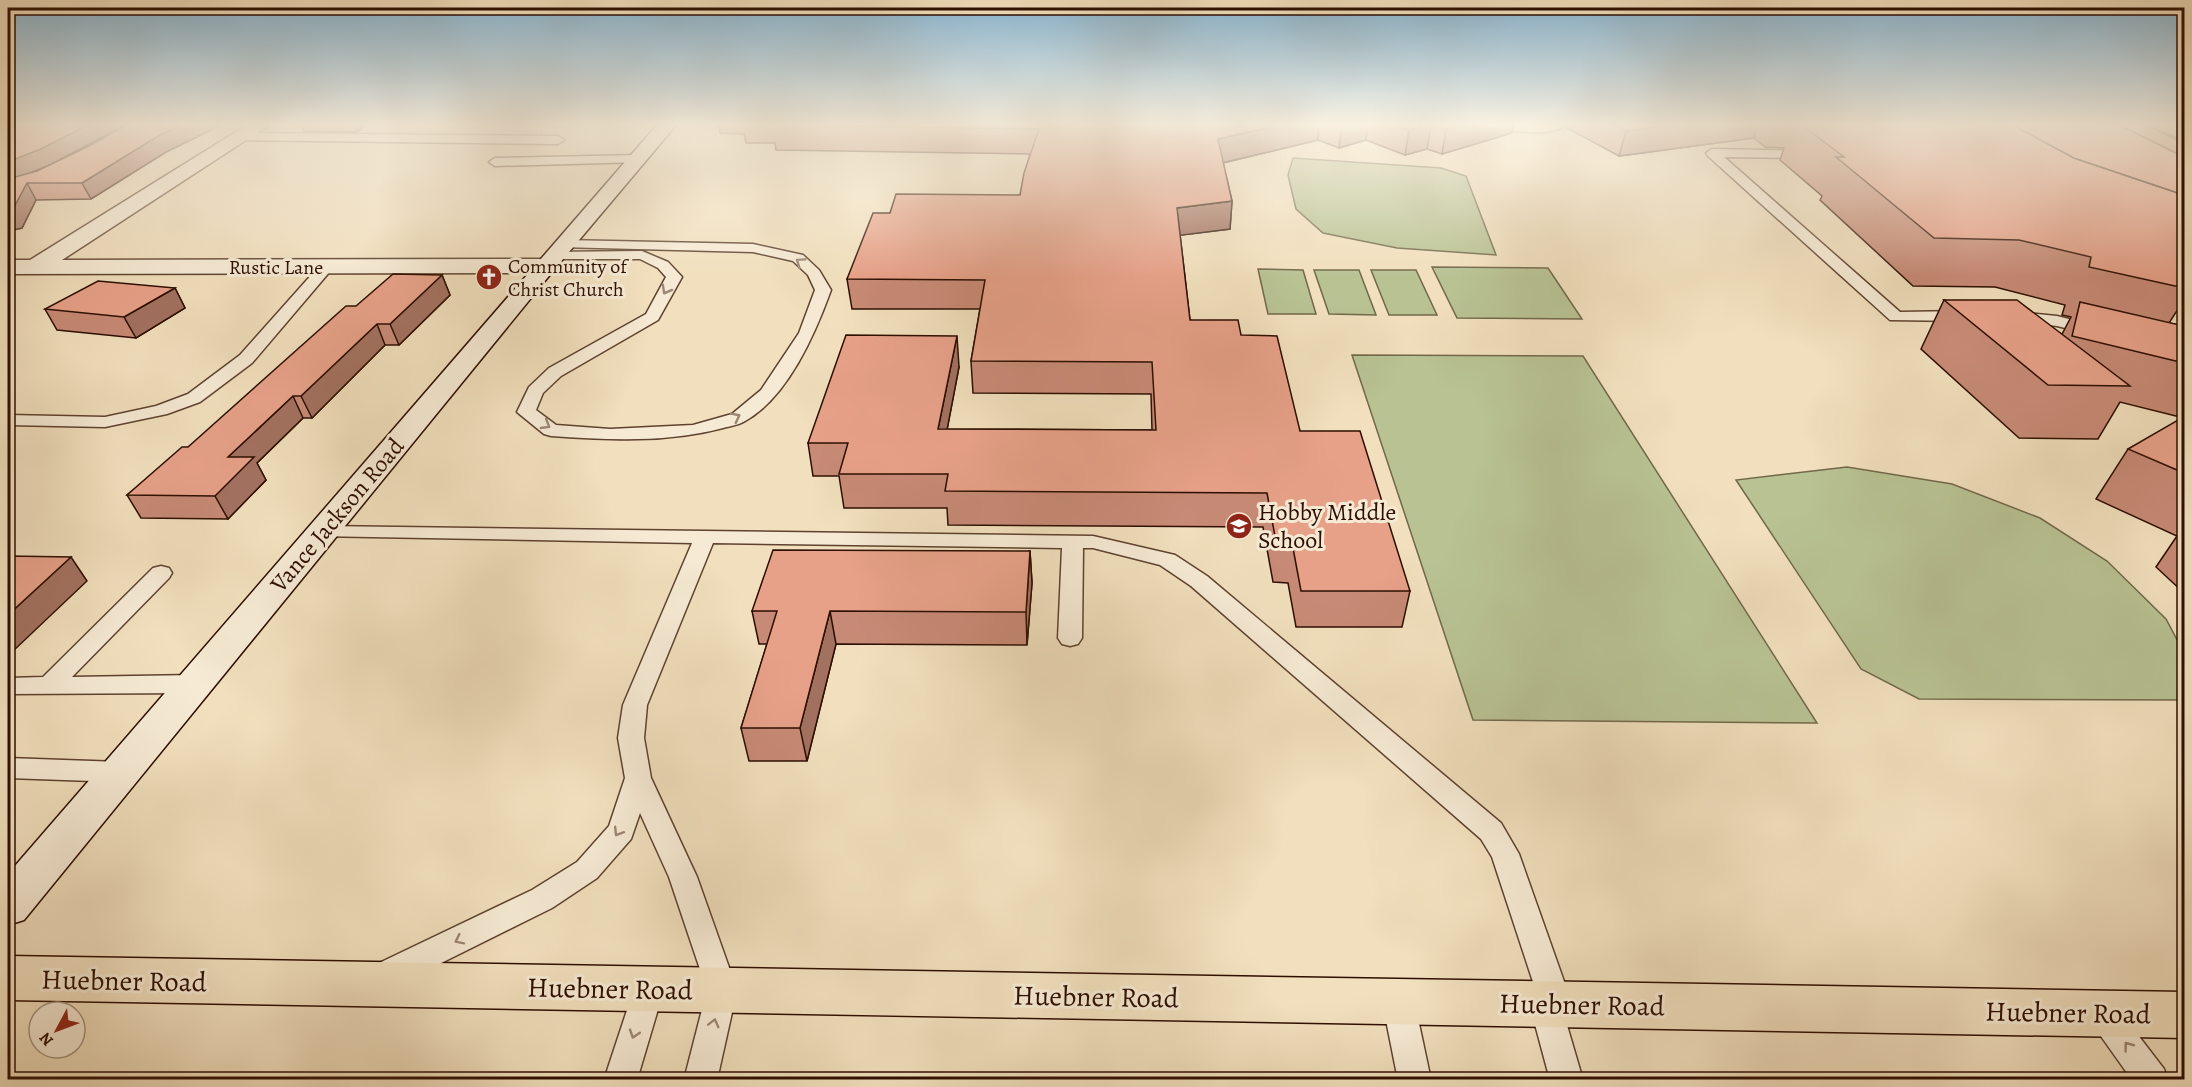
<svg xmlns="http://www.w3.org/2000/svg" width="2192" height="1087" font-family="Alegreya,serif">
  <rect width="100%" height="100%" fill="#f1dfbd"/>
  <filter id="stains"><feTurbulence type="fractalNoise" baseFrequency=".00333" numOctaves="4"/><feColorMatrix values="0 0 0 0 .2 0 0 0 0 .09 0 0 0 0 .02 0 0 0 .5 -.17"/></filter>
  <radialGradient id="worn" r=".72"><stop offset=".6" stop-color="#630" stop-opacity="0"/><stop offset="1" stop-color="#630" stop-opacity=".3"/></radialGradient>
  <!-- green -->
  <g fill="#b8c293" stroke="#72684a" stroke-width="1.5">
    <polygon points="1293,158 1441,168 1466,176 1496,255 1397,248 1323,233 1296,209 1288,175"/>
    <polygon points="1432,267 1548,268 1582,319 1457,318"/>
    <polygon points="1258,269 1303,270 1316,314 1268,314"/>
    <polygon points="1314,270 1359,270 1376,315 1329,314"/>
    <polygon points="1371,270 1416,270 1437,315 1389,315"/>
    <polygon points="1352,355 1583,356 1817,723 1473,720"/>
    <polygon points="1847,467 1952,484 2040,518 2107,561 2166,619 2184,653 2184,700 1919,699 1861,669 1736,480"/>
  </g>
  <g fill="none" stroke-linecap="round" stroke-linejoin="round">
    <defs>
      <g id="lane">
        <path d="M1492 125H1565C1550 137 1512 132 1494 127Z"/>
        <polygon points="241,133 558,136 564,140 558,144 237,140 237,134"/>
        <polygon points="1712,149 1815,151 1817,154 1811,158 1724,157 1900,312 1963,311 1971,316 1963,321 1890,320 1708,156 1706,153"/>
        <polygon points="638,155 644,159 642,162 495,166 489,162 495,158"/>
        <path d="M564 240 753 244 803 255 819 270 831 290C815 334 788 397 745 421 739 425 730 426 723 428 667 443 609 440 551 436L544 434 517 412 529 387 549 368 646 314 666 277 658 268 640 259H554L549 258 547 255 549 252 642 251 668 262 682 277 658 320 561 376 543 393 536 410 556 425 610 429 693 425 732 414 761 390 799 333 815 290 808 275 793 261 753 252 559 247 557 244Z"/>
        <polygon points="327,262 332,263 334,266 332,269 252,363 200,402 167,414 105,427 8,425 8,415 105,417 156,406 188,394 240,355 322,263"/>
        <polygon points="2015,312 2057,316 2100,327 2102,330 2094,335 2057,326 2009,320 2007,317"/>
        <polygon points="323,526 1093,536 1175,555 1207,576 1501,823 1519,854 1572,1004 1564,1015 1583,1080 1550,1080 1529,1002 1536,991 1492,857 1481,839 1191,586 1160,565 1093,548 1083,548 1082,638 1078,644 1070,646 1062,644 1058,638 1062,548 713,543 647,705 644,738 651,778 697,877 737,990 717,1080 684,1080 707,990 669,877 640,813 631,839 597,878 552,908 399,984 388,988 377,984 373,974 377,964 532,890 577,862 609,826 625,778 618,738 623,705 692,543 316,536 313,532 316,528"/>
        <polygon points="161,566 169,568 172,573 169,578 72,677 195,675 204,678 207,684 204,690 195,693 8,694 8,678 43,677 153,568"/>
        <polygon points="8,758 120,762 129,765 133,772 129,779 120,782 8,778"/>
        <polygon points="649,975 660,979 664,989 637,1080 604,1080 634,989 638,979"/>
        <polygon points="1398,986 1409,990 1414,1000 1431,1080 1398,1080 1382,1000 1387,990"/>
        <polygon points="2104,1000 2115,1005 2164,1069 2168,1080 2132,1080 2093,1025 2088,1015 2093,1005"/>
      </g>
      <polygon id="street" points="247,125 269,125 62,260 545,259 553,261 557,266 553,271 545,273 8,274 8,260 30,260"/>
      <polygon id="secondary" points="657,125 676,125 553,271 24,920 8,925 8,874"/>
      <polygon id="primary" points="8,956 2184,992 2184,1038 8,1000"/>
    </defs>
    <!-- lane casing -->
    <use href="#lane" stroke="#5e422f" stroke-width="3"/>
    <!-- street casing -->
    <use href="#street" stroke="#5e422f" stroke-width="3"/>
    <!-- secondary casing -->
    <use href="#secondary" stroke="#2d0e00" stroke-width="3"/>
    <!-- primary casing -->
    <use href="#primary" stroke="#2d0e00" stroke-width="3"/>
    <!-- lane -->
    <use href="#lane" fill="#f6ead4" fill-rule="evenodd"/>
    <!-- street -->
    <use href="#street" fill="#f6ead4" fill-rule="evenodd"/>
    <!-- secondary -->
    <use href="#secondary" fill="#f6ead4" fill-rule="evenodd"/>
    <!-- primary -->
    <use href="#primary" fill="#f1dfbd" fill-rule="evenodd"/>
  </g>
  <!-- wall -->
  <g fill="#c78a76" stroke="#2d0e00" stroke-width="1.5">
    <polygon points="8,125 125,125 61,159 91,145 126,125 221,125 166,152 91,199 36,200 22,228 8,231"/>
    <polygon points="301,125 366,125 357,132 304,131"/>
    <polygon points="719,125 1513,125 1512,133 1442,154 1427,149 1405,155 1366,140 1339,148 1318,140 1223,163 1232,201 1230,229 1180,235 1190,320 1241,335 1300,431 1410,591 1402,627 1296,627 1288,583 1273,582 1263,527 948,525 947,508 844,508 839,476 813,476 808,443 959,367 947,429 1152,430 1151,394 973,393 971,361 980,309 852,309 847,279 890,213 1020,195 1030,154 776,150 775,143 746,143 744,134 720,133"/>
    <polygon points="1566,125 2119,125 2124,127 2125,125 2184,125 2184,314 2178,309 2169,323 2184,326 2184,418 2120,402 2098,439 2019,438 1921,349 1944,300 2062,334 2071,317 2062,315 2065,305 1995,287 1913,286 1820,200 1822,196 1780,160 1784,148 1765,147 1754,138 1619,156 1565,127"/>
    <polygon points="442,275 450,295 399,345 385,345 312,418 303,418 257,463 266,480 228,519 141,518 127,495 188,447"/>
    <polygon points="175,288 185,308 136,338 57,330 45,309"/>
    <polygon points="2184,423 2184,593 2156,567 2177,536 2096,499 2128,449"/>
    <polygon points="1030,551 1032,583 1027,645 836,644 807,761 749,761 741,728 767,644 759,644 752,611"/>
  </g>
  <!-- shaded-wall -->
  <g fill="#a27160" stroke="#2d0e00" stroke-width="1.5">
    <polygon points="88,125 125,125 52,164 8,182 8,162"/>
    <polygon points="182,125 221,125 166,152 91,199 82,183 158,136"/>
    <polygon points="354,125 366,125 357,132"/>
    <polygon points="1279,125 1319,125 1318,140 1217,164 1218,139"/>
    <polygon points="1342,125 1368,125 1366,140 1339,148"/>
    <polygon points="1427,125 1431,125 1427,149 1405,155 1409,130"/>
    <polygon points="1461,125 1513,125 1512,133 1442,154 1446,129"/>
    <polygon points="1671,125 1758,125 1754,138 1619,156 1626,131"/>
    <polygon points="27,183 36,200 22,228 8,231 8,212"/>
    <polygon points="1232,201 1230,229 1175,236 1177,208"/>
    <polygon points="442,275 450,295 399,345 390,324"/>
    <polygon points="175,288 185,308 136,338 124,317"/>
    <polygon points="377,324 385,345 312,418 301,396"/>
    <polygon points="957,336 959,367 941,462 938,429"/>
    <polygon points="293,396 303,418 257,463 266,480 228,519 215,496 228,457"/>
    <polygon points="1030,551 1032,583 1027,645 1026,612"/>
    <polygon points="71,557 87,581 11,653 8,649 8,615"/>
    <polygon points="830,611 836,644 807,761 800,728"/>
  </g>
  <!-- building -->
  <g fill="#e7a189" stroke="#2d0e00" stroke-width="1.5">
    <polygon points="8,125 88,125 43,148 8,162"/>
    <polygon points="126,125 182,125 158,136 82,183 27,183 12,211 8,212 8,179 37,171 91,145"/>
    <polygon points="772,125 1279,125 1218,139 1232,201 1177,208 1190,320 1238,320 1241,335 1277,336 1300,431 1360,431 1410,591 1301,591 1293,548 1277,547 1267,493 945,491 948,474 839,474 848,443 808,443 846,335 957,336 938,429 1156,430 1152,362 971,361 985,280 847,279 873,213 890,213 896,194 1020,195 1024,173 1039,129"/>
    <polygon points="1395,125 1427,125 1409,130"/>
    <polygon points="1434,125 1461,125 1446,129"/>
    <polygon points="1614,125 1671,125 1626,131"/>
    <polygon points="1802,125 2013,125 2074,158 2175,192 2184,198 2184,286 2175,286 2089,267 2091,257 2019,240 1934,238 1836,157 1844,157"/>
    <polygon points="2013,125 2119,125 2184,157 2184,197 2175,192 2074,158"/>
    <polygon points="2147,125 2158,125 2157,129 2184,141 2184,144"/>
    <polygon points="2175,125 2184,125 2184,129"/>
    <polygon points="393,274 442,275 390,324 377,324 301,396 293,396 228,457 254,457 215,496 127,495 182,447 188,447 346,306 356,306"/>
    <polygon points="98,281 175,288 124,317 45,309"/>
    <polygon points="1944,300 2017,300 2130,386 2048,385"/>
    <polygon points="2080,302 2184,326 2184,363 2072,336"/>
    <polygon points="2178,420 2184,423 2184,473 2128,449"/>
    <polygon points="773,550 1030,551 1026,612 830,611 800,728 741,728 777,611 752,611"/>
    <polygon points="8,556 71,557 8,615"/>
  </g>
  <!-- one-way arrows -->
  <defs><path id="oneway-chevron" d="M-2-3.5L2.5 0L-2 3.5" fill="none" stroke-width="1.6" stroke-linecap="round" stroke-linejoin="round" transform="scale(1.5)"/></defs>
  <g stroke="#9c8775">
    <use href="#oneway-chevron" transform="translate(800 262) rotate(-146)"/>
    <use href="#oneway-chevron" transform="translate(666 290) rotate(119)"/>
    <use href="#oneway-chevron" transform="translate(736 417) rotate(-27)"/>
    <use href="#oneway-chevron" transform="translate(546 425) rotate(31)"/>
    <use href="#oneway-chevron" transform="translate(618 832) rotate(122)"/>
    <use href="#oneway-chevron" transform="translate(459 940) rotate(154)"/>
    <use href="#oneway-chevron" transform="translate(714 1023) rotate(-76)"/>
    <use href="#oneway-chevron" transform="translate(634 1034) rotate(108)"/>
    <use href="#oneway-chevron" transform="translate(2128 1046) rotate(-127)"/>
  </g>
  <!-- sky -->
  <linearGradient id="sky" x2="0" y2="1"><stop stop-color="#89b7d4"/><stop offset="0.45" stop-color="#f9f1e1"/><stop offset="1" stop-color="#f9f1e1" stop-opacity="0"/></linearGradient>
  <rect width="2192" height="277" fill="url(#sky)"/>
  <!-- icons -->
  <defs>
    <symbol id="church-disc" viewBox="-11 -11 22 22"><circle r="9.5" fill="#8f2418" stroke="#f6ead4"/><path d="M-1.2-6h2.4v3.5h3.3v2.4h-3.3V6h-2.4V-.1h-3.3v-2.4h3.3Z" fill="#fff"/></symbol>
    <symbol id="school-disc" viewBox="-11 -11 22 22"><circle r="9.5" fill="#8f2418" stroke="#f6ead4"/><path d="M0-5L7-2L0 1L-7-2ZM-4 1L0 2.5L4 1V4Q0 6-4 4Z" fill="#fff"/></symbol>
  </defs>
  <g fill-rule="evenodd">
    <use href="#church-disc" x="474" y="262" width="30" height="30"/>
    <use href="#school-disc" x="1224" y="511" width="30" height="30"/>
  </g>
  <g text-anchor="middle" stroke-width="6" stroke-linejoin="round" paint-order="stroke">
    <!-- far-poi labels -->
    <g font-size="20" fill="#2d0e00" stroke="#f6ead4" text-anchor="start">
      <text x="508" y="273">Community of<tspan x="508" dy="23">Christ Church</tspan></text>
    </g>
    <!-- far-street labels -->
    <g font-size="20" fill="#2d0e00" stroke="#f6ead4">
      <text x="276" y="274">Rustic Lane</text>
    </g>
    <!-- poi labels -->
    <g font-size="24" fill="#2d0e00" stroke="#f6ead4" text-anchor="start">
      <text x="1258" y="520">Hobby Middle<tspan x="1258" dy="28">School</tspan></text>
    </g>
    <!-- street labels -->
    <g font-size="24" fill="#2d0e00" stroke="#f6ead4">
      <text transform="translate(337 515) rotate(-50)" y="8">Vance Jackson Road</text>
    </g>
    <!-- near-street labels -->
    <g font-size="28" fill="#2d0e00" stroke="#f6ead4">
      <text transform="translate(124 980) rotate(1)" y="10">Huebner Road</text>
      <text transform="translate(610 988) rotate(1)" y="10">Huebner Road</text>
      <text transform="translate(1096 996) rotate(1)" y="10">Huebner Road</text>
      <text transform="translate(1582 1004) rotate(1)" y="10">Huebner Road</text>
      <text transform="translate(2068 1012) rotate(1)" y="10">Huebner Road</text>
    </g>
  </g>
  <!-- margin -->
  <rect width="2192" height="1087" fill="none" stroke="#f1dfbd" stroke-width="30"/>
  <rect x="9" y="9" width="2174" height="1069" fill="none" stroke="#2d0e00" stroke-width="3"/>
  <rect x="15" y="15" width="2162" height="1057" fill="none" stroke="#2d0e00" stroke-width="1.5"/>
  <!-- north arrow -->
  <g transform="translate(57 1030) rotate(229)"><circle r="28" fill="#f6ead4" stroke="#a6927f" stroke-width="1.5"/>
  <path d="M0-4.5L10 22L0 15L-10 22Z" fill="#8f2418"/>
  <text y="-9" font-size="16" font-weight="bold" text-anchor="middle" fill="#2d0e00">N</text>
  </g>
  <rect width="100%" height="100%" filter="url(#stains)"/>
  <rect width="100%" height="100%" fill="url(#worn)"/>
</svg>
